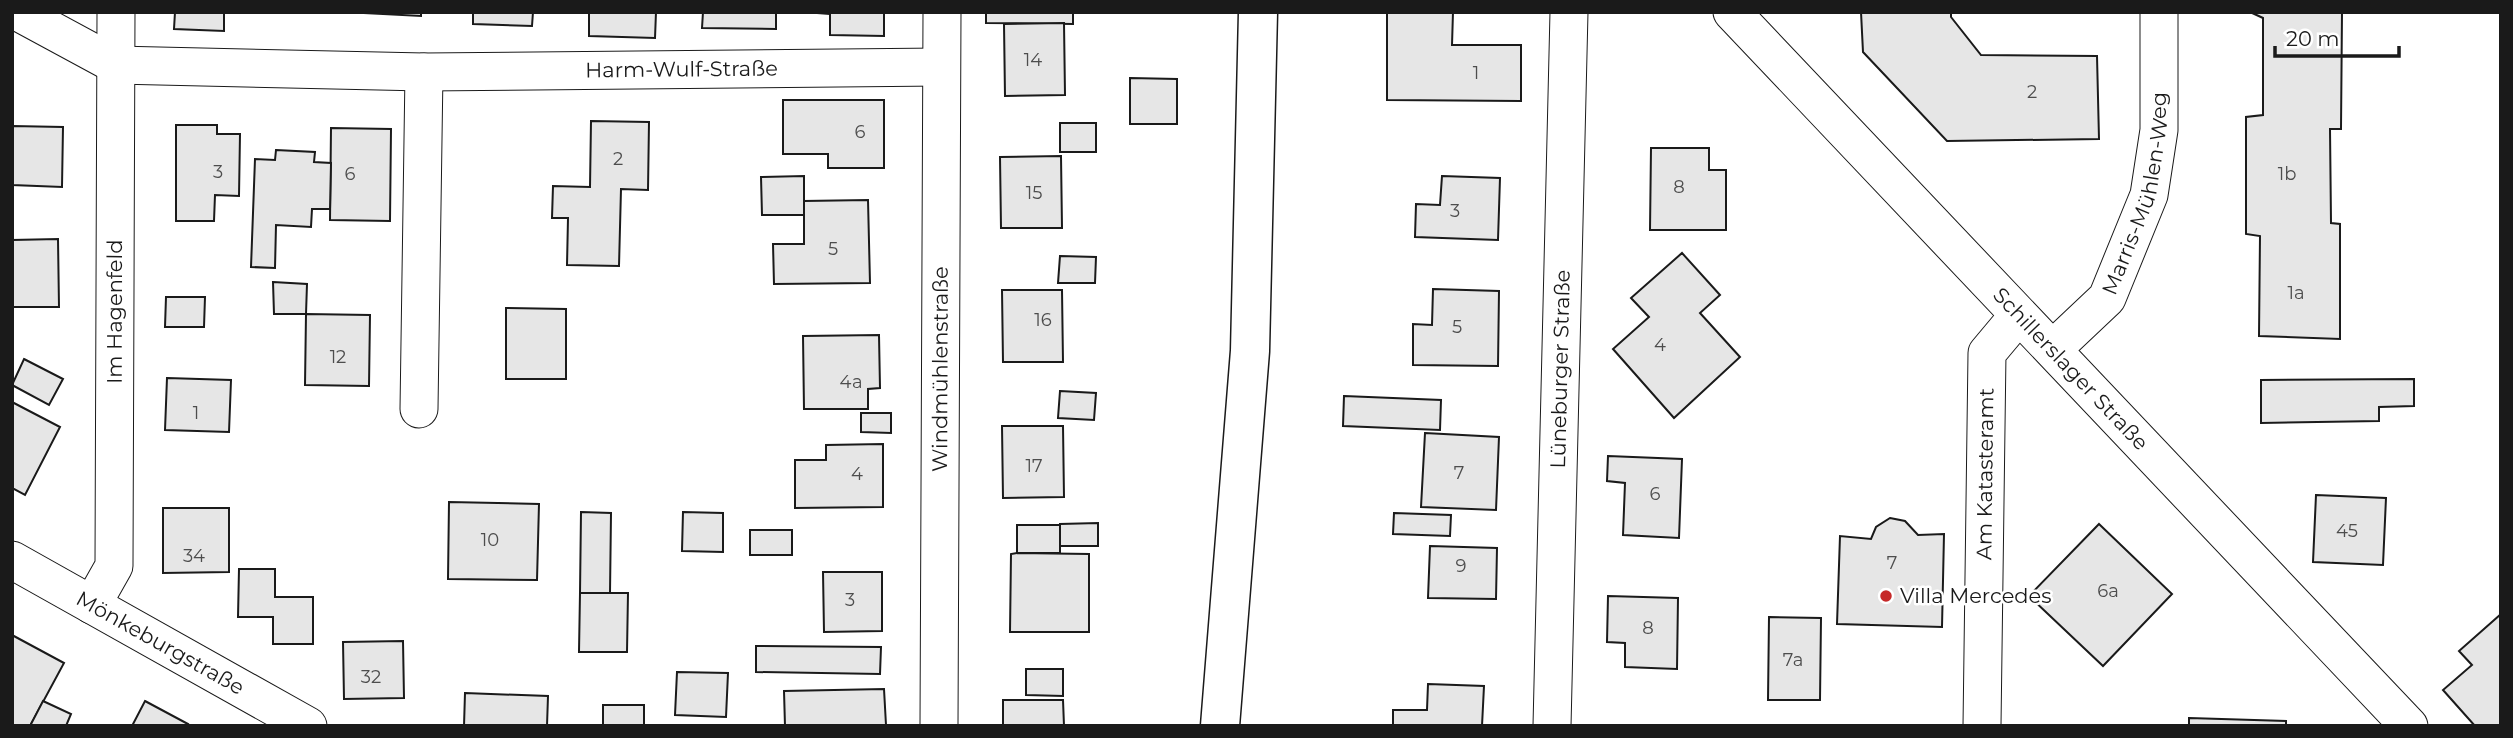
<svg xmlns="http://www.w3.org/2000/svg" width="2513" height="738" font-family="Montserrat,sans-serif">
  <rect width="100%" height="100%" fill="#fff"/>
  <!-- building -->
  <g fill="#e6e6e6" stroke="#1a1a1a" stroke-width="2">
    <polygon points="175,12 224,12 224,31 174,29"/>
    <polygon points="344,12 421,12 421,16"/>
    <polygon points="473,12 533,12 532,26 473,24"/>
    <polygon points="589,12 656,12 655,38 589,36"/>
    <polygon points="703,12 776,12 776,29 702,28"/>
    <polygon points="804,12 884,12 884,36 830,35 830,14"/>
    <polygon points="986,12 1073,12 1073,24 986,23"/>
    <polygon points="1387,12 1453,12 1452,45 1521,45 1521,101 1387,100"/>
    <polygon points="1861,12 1951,12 1951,17 1981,55 2097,56 2099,139 1947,141 1863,52"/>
    <polygon points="2250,12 2342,12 2341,129 2330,129 2331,223 2340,224 2340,339 2259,336 2260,236 2246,234 2246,117 2263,115 2263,18"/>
    <polygon points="1064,23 1065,95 1005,96 1004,24"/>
    <polygon points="1130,78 1177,79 1177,124 1130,124"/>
    <polygon points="783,100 884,100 884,168 828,168 828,154 783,154"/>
    <polygon points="591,121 649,122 648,190 621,189 619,266 567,265 568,218 552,218 553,186 590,187"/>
    <rect x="1060" y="123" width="36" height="29"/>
    <polygon points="176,125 217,125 217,134 240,134 239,196 215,195 214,221 176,221"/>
    <polygon points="12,126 63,127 62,187 12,185"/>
    <polygon points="331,128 391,129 390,221 330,220"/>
    <polygon points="1651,148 1709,148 1709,170 1726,170 1726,230 1650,230"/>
    <polygon points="276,150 315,152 314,162 331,163 330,209 312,209 311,227 276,225 275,268 251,267 255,159 275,160"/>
    <polygon points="1061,156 1062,228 1001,228 1000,157"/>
    <polygon points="804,176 804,215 762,215 761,177"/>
    <polygon points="1442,176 1500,178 1498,240 1415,237 1416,204 1440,205"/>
    <polygon points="868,200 870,283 774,284 773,244 804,244 804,201"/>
    <polygon points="58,239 59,307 12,307 12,240"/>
    <polygon points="1682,253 1720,295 1700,313 1740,357 1674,418 1613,349 1649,317 1631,298"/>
    <polygon points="1060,256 1096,257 1095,283 1058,283"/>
    <polygon points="273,282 307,284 306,314 274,314"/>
    <polygon points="1433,289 1499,291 1498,366 1413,365 1413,324 1432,325"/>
    <polygon points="1002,290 1062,290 1063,362 1003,362"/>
    <polygon points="166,297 205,297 204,327 165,327"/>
    <polygon points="506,308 566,309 566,379 506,379"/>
    <polygon points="306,314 370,315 369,386 305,385"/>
    <polygon points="879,335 880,388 868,389 868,409 804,409 803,336"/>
    <polygon points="24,359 63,379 49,405 12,385"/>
    <polygon points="167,378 231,380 229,432 165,430"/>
    <polygon points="2414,379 2414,406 2379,407 2379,421 2261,423 2261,380"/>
    <polygon points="1060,391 1096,393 1094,420 1058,418"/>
    <polygon points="1344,396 1441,400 1440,430 1343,426"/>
    <polygon points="12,402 60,427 25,495 12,488"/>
    <polygon points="861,413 891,413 891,433 861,432"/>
    <polygon points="1002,426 1063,426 1064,497 1003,498"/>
    <polygon points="1425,433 1499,437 1496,510 1421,507"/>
    <polygon points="883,444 883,507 795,508 795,460 826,460 826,445"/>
    <polygon points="1608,456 1682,459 1679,538 1623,535 1625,483 1607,481"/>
    <polygon points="2316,495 2386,498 2383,565 2313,562"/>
    <polygon points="449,502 539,504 537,580 448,579"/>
    <polygon points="163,508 229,508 229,572 163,573"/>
    <polygon points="581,512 611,513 610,593 580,593"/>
    <polygon points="683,512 723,513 723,552 682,551"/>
    <polygon points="1394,513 1451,515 1450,536 1393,534"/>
    <polygon points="1890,518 1905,521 1918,535 1944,534 1942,627 1837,624 1840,536 1871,539 1876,527"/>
    <polygon points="1098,523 1098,546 1060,546 1060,524"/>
    <polygon points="2099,524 2172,594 2103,666 2029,596"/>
    <rect x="1017" y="525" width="43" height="28"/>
    <rect x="750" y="530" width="42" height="25"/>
    <polygon points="1430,546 1497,548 1496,599 1428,598"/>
    <polygon points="1017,553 1089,554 1089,632 1010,632 1011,554"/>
    <polygon points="239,569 275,569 275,597 313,597 313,644 273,644 273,617 238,617"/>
    <polygon points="823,572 882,572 882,631 824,632"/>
    <polygon points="580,593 628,593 627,652 579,652"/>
    <polygon points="1608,596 1678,598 1677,669 1625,667 1625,643 1607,642"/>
    <polygon points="2501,614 2501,726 2475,726 2443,690 2472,665 2459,651"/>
    <polygon points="1769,617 1821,618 1820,700 1768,700"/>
    <polygon points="12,635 64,663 30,726 12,726"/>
    <polygon points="403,641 404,698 344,699 343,642"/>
    <polygon points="756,646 881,647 880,674 756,672"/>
    <polygon points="1026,669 1063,669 1063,696 1026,695"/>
    <polygon points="677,672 728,673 726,717 675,715"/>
    <polygon points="1428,684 1484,686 1482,726 1393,726 1393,710 1427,710"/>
    <polygon points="884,689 886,725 785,726 784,691"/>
    <polygon points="465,693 548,696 547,726 464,726"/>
    <polygon points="1003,700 1063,700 1064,726 1003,726"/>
    <polygon points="43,701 71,714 66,726 30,726"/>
    <polygon points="145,701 188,724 187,726 132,726"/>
    <rect x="603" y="705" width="41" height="21"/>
    <polygon points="2189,718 2286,721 2286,726 2189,726"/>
  </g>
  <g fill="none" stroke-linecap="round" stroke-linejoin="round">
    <defs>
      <g id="street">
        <path id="s1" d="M18 12 116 65 424 72 941 67"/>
        <path id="s2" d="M1732 12 2409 726"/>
        <path id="s3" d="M2053 349 2107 298 2149 195 2159 130V12"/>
        <polyline points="419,409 424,72"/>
        <path id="s4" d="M12 560 308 726"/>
        <path id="s5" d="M92 605 114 566 116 12"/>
        <path id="s6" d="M939 726 942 12"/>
        <path id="s7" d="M1552 726 1569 12"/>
        <path id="s8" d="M1982 726 1987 353 2018 316"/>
      </g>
      <polyline id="primary" points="1220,726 1250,351 1258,12"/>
    </defs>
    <!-- street casing -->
    <use href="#street" stroke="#1a1a1a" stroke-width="39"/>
    <!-- primary casing -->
    <use href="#primary" stroke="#1a1a1a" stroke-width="41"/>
    <!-- street -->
    <use href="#street" stroke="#fff" stroke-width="37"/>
    <!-- primary -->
    <use href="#primary" stroke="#fff" stroke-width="38"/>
  </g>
  <!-- markers -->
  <circle fill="#c62828" stroke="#fff" stroke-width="2.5" cx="1886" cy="596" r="7"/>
  <g text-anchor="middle" stroke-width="5" stroke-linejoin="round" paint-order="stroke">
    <!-- number labels -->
    <g font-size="18" fill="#4d4d4d">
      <text x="1033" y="66">14</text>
      <text x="1476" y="79">1</text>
      <text x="2032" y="98">2</text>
      <text x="860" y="138">6</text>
      <text x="618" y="165">2</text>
      <text x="218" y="178">3</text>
      <text x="350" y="180">6</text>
      <text x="2287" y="180">1b</text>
      <text x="1679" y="193">8</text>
      <text x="1034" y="199">15</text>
      <text x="1455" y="217">3</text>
      <text x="833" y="255">5</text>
      <text x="2296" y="299">1a</text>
      <text x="1043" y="326">16</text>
      <text x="1457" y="333">5</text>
      <text x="1660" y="351">4</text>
      <text x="338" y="363">12</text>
      <text x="851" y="388">4a</text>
      <text x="196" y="419">1</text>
      <text x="1034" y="472">17</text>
      <text x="1459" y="479">7</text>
      <text x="857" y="480">4</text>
      <text x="1655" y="500">6</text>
      <text x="2347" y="537">45</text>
      <text x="490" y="546">10</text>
      <text x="194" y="562">34</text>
      <text x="1892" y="569">7</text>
      <text x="1461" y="572">9</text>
      <text x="2108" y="597">6a</text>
      <text x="850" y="606">3</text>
      <text x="1648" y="634">8</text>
      <text x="1793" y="666">7a</text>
      <text x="371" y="683">32</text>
    </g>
    <!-- street labels -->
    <g font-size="21" fill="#1a1a1a" stroke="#fff">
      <text dy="7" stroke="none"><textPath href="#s1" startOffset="677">Harm-Wulf-Straße</textPath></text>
      <text dy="7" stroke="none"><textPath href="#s3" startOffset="184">Marris-Mühlen-Weg</textPath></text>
      <text dy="7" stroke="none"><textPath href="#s5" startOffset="299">Im Hagenfeld</textPath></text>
      <text dy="7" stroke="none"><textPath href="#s6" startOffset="357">Windmühlenstraße</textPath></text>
      <text dy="7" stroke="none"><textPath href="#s7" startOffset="357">Lüneburger Straße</textPath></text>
      <text dy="7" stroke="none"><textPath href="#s2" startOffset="492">Schillerslager Straße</textPath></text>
      <text dy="7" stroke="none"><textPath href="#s8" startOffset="252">Am Katasteramt</textPath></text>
      <text dy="7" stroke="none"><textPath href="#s4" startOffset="170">Mönkeburgstraße</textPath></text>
    </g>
    <!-- poi labels -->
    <g font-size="21" fill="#1a1a1a" stroke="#fff" text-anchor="start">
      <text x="1900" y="603">Villa Mercedes</text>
    </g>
  </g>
  <!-- border -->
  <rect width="2513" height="738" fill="none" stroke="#1a1a1a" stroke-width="28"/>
  <!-- scale -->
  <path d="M2275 46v10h124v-10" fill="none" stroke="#1a1a1a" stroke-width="3.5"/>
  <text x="2286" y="46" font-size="21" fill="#1a1a1a" stroke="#ffffff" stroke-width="5" paint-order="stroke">20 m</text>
</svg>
